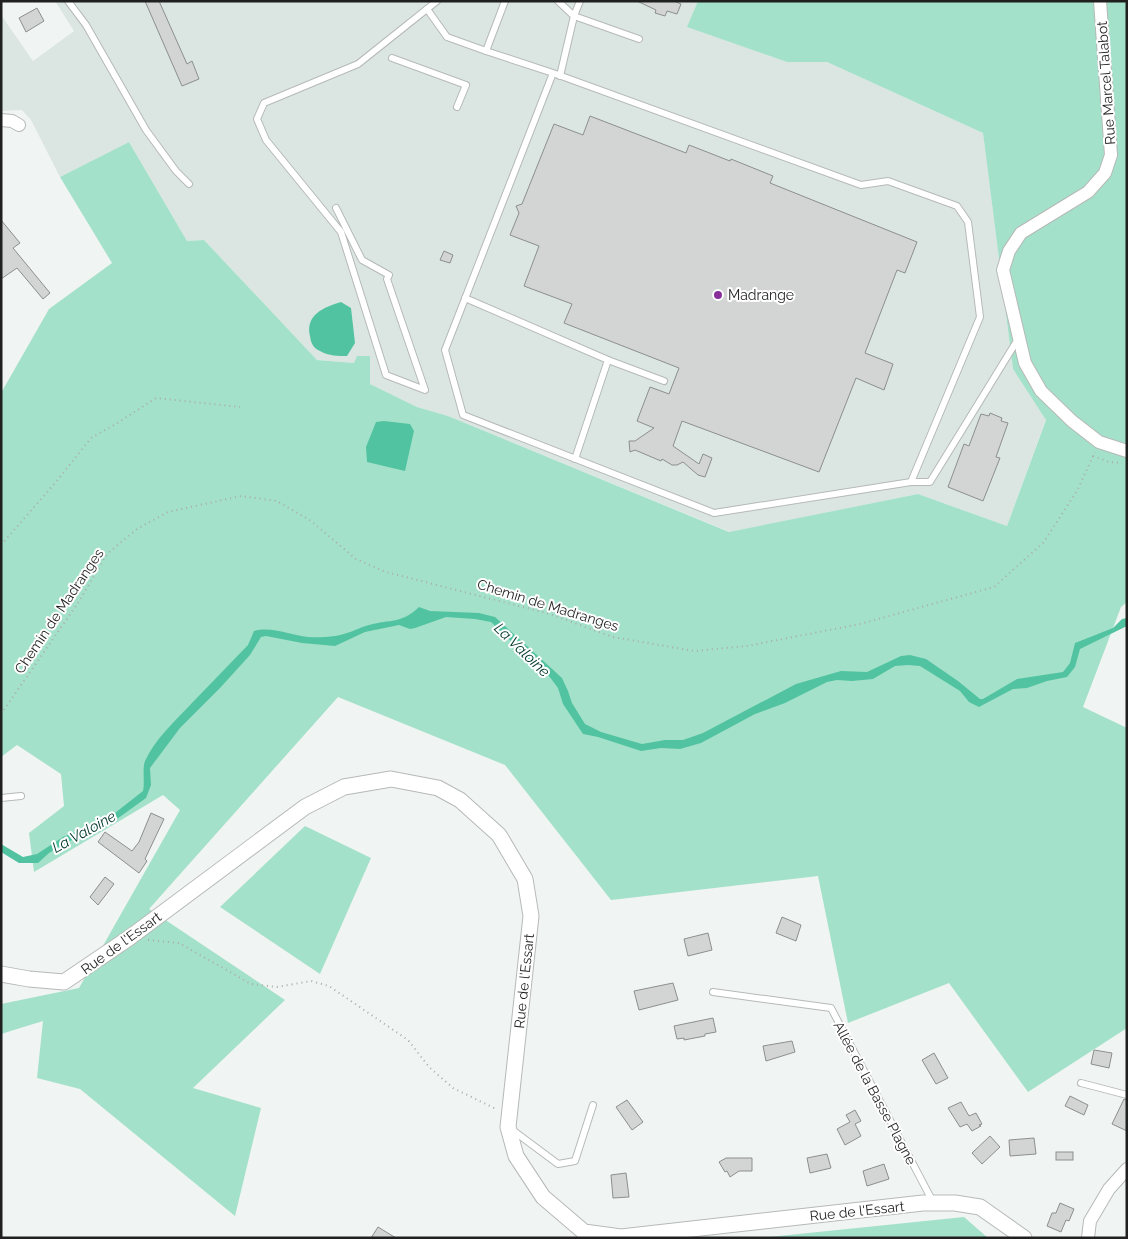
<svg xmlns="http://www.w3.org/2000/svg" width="1128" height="1239" font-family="Raleway,sans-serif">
  <rect width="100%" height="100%" fill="#f0f4f2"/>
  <!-- built -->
  <polygon fill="#dbe6e2" points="55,1 698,1 688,27 787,62 827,62 983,133 1013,369 1046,419 1007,526 918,494 730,532 448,416 417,407 370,384 354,363 317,360 204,240 187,241 129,142 60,177 31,120 22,110 1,111 1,15 33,61 74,31"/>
  <!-- green -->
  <g fill="#a4e1ca">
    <polygon points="698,1 1127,1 1127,602 1121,607 1083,707 1127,728 1127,1028 1028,1092 949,983 848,1023 818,876 611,900 505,765 338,697 149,909 285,1000 193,1088 261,1108 235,1216 80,1089 37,1078 43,1021 1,1034 1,1004 79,988 180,810 163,795 34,872 29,833 64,806 61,774 17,745 1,757 1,393 49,309 112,263 60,177 129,142 187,241 204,240 317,360 354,363 357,356 370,356 370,384 417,407 448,416 729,532 918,494 1007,526 1046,420 1013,369 983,133 827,62 787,62 687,27"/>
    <polygon points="305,826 371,858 320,974 220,907"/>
    <polygon points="964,1217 988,1238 759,1238"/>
  </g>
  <!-- water -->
  <g fill="#52c3a0">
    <path d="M341 302 351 308 355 343 347 356C338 356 329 356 320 351 313 348 311 343 310 336 305 315 324 307 341 302Z"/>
    <polygon points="384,421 410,424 414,431 405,471 367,462 366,447 376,422"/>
    <path d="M419 607 430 611 479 613 495 617 562 678 568 691 572 703 585 724 601 732 642 744 665 740H683L703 733 796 684 841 671 867 672 901 656 910 655 926 659 958 681 980 699H983L1017 679 1063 672 1070 663 1075 643 1113 628 1122 619 1127 618V626L1080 649 1075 667 1067 677 1047 681 1027 688 1013 689 979 707 969 702 960 691 920 666 908 665 895 666 873 679 852 681 837 680 827 682 785 703 755 714 701 743 680 749 661 748 641 751 598 737 583 734 563 704 558 688 552 680 545 671 518 651 515 645 491 622 475 619 446 617 415 628 410 629 399 625 365 632 335 646 302 643 266 636 261 637 250 655 220 688 180 728 150 768 151 785 146 798 110 824 97 831 80 836 62 845 49 853 38 863H19L1 852V844L23 857 37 854 63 837 106 820 143 791C145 782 142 769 145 761 155 739 175 721 191 704 210 684 229 665 248 645L254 631C271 626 291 635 308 637 320 638 336 637 347 633 354 631 361 627 369 625 391 619 401 624 419 607Z"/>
  </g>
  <!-- building -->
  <g fill="#d2d5d4" stroke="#8c8f8e">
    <polygon points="145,1 159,1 187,64 192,61 199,79 182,86"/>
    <polygon points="637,1 674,1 681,4 677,14 667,11 665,16 655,13 656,10"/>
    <polygon points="37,8 44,21 26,32 19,18"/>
    <polygon points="590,116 686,153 689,145 730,161 731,159 773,176 770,183 917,242 905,273 897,270 865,353 893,364 884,390 856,378 819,472 682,421 673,446 699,464 703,454 712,458 705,477 698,475 683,462 677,465 672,465 662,459 661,461 635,450 630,452 629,441 635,441 654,428 637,421 650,387 669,394 679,368 564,323 572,304 524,286 539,246 510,235 519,213 516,206 522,204 554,124 583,135"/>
    <polygon points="1,220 20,243 13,248 50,293 43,299 17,268 1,279"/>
    <polygon points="444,251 453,255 450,263 440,260"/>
    <polygon points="990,413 1002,418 1001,421 1008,423 996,457 1000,458 983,501 948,487 964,444 969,446 981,414 989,416"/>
    <polygon points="151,813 164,819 145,859 147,861 139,873 98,842 105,832 132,851 139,842"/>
    <polygon points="105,877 114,884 98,905 90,897"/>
    <polygon points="782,917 801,925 796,941 776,933"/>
    <polygon points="708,933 712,950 688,956 684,939"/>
    <polygon points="673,983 678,1000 639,1010 634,991"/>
    <polygon points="713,1018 716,1032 705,1034 705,1036 684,1040 684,1038 677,1039 674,1026"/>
    <polygon points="792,1041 795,1052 766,1061 763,1046"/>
    <polygon points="1094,1050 1112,1053 1109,1068 1091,1064"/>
    <polygon points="934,1053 948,1078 936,1084 922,1060"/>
    <polygon points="1070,1096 1088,1105 1084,1115 1065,1106"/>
    <polygon points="1124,1099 1127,1100 1127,1131 1112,1124"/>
    <polygon points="627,1100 643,1122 632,1130 616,1107"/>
    <polygon points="961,1102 969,1116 976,1113 982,1124 979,1125 981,1126 972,1131 967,1124 960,1127 948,1108"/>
    <polygon points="855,1110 861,1121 855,1124 861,1136 845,1145 837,1129 850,1122 846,1115"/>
    <polygon points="990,1136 1000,1147 982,1164 972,1153"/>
    <polygon points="1034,1138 1036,1154 1010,1156 1009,1140"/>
    <rect x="1056" y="1152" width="17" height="8"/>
    <polygon points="827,1154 831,1168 810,1173 807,1158"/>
    <polygon points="726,1158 752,1158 752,1171 739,1171 730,1177 727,1171 725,1172 719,1162"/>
    <polygon points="884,1164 889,1179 867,1186 863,1171"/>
    <polygon points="626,1173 629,1197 613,1198 611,1175"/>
    <polygon points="1060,1203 1074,1209 1069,1221 1066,1220 1061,1232 1047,1226 1052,1213 1056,1213"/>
    <polygon points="378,1227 396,1238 371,1238"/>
  </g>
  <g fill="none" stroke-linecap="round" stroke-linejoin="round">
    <defs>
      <g id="service">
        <polyline points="68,1 86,25 146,130 176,171 189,184"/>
        <polyline points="505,1 486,51 553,73 861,185 888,181 957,206 968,222 980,317 911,482 714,513 463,415 445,350 553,73"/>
        <polyline points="558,1 574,16 639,39"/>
        <polyline points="427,9 447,37 486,51"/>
        <polyline points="392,58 466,85 457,107"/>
        <polyline points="560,76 574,16 580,1"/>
        <polyline points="336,208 362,260 389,275 387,279 425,390 386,375 341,232 266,140 257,119 264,103 358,64 437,1"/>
        <polyline points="465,298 608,360 575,459"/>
        <polyline points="608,360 664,381"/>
        <polyline points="911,482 930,482 1018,339"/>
        <polyline points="1,798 21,796"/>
        <polyline points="713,992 831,1008 933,1202"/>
        <polyline points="1081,1083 1127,1095"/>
        <polyline points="511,1129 558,1164 575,1161 593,1105"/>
      </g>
      <g id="minor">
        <polyline points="1100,1 1111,155 1105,173 1088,192 1021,233 1009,251 1003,270 1025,363 1041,391 1072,421 1099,442 1127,451"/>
        <polyline points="1,120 12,121 19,125"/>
        <polyline points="1088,1238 1090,1221 1109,1189 1127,1169"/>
      </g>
      <polyline id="tertiary" points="1,974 29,979 64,982 129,938 305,807 344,787 391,779 438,788 460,800 499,835 525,879 531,916 508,1127 516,1156 543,1197 584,1232 621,1237 923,1203 955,1203 980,1207 1024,1238"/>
    </defs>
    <!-- service casing -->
    <use href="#service" stroke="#b6b9b8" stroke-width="8"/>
    <!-- minor casing -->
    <use href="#minor" stroke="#b6b9b8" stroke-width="14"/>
    <!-- tertiary casing -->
    <use href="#tertiary" stroke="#b6b9b8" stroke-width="17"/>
    <!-- path -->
    <g stroke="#a9acaa" stroke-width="2" stroke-dasharray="1 4" stroke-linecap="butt">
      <polyline points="1093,456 1109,462 1122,463"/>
      <polyline points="1,545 56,482 91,438 119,422 156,398 240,407"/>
      <polyline points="1,714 78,603 107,554 137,529 168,512 241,496 277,501 311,521 356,559 386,572 550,614 613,637 694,651 747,646 860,624 994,587 1043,543 1077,491 1095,452"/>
      <polyline points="148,940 179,943 251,984 277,987 311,981 329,986 408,1040 429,1067 453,1088 496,1109"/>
    </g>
    <!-- service -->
    <use href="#service" stroke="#fff" stroke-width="6"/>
    <!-- minor -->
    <use href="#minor" stroke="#fff" stroke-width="12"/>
    <!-- tertiary -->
    <use href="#tertiary" stroke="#fff" stroke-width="15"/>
  </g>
  <!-- markers -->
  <circle fill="#882f9c" stroke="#fff" stroke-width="2" cx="718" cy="295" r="5"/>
  <g text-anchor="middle" stroke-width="4" stroke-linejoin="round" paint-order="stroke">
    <!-- street labels -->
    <g font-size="14" fill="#1f201f" stroke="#fff">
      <text transform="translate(1106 83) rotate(-94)" y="5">Rue Marcel Talabot</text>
      <text transform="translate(548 605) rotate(17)" y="5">Chemin de Madranges</text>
      <text transform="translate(59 611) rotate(-56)" y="5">Chemin de Madranges</text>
      <text transform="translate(121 943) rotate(-36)" y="5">Rue de l'Essart</text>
      <text transform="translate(524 981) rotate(-84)" y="5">Rue de l'Essart</text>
      <text transform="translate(875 1093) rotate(62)" y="5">Allée de la Basse Plagne</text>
      <text transform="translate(857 1211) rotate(-6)" y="5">Rue de l'Essart</text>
    </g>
    <!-- poi labels -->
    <g font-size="14" fill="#1f201f" stroke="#fff" text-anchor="start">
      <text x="728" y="300">Madrange</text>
    </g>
    <!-- water labels -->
    <g font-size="15" font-style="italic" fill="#003528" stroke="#fff">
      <text transform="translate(522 650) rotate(44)" y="5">La Valoine</text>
      <text transform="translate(84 832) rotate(-29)" y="5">La Valoine</text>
    </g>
  </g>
  <!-- border -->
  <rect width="1128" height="1239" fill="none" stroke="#1f201f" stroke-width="5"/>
</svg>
